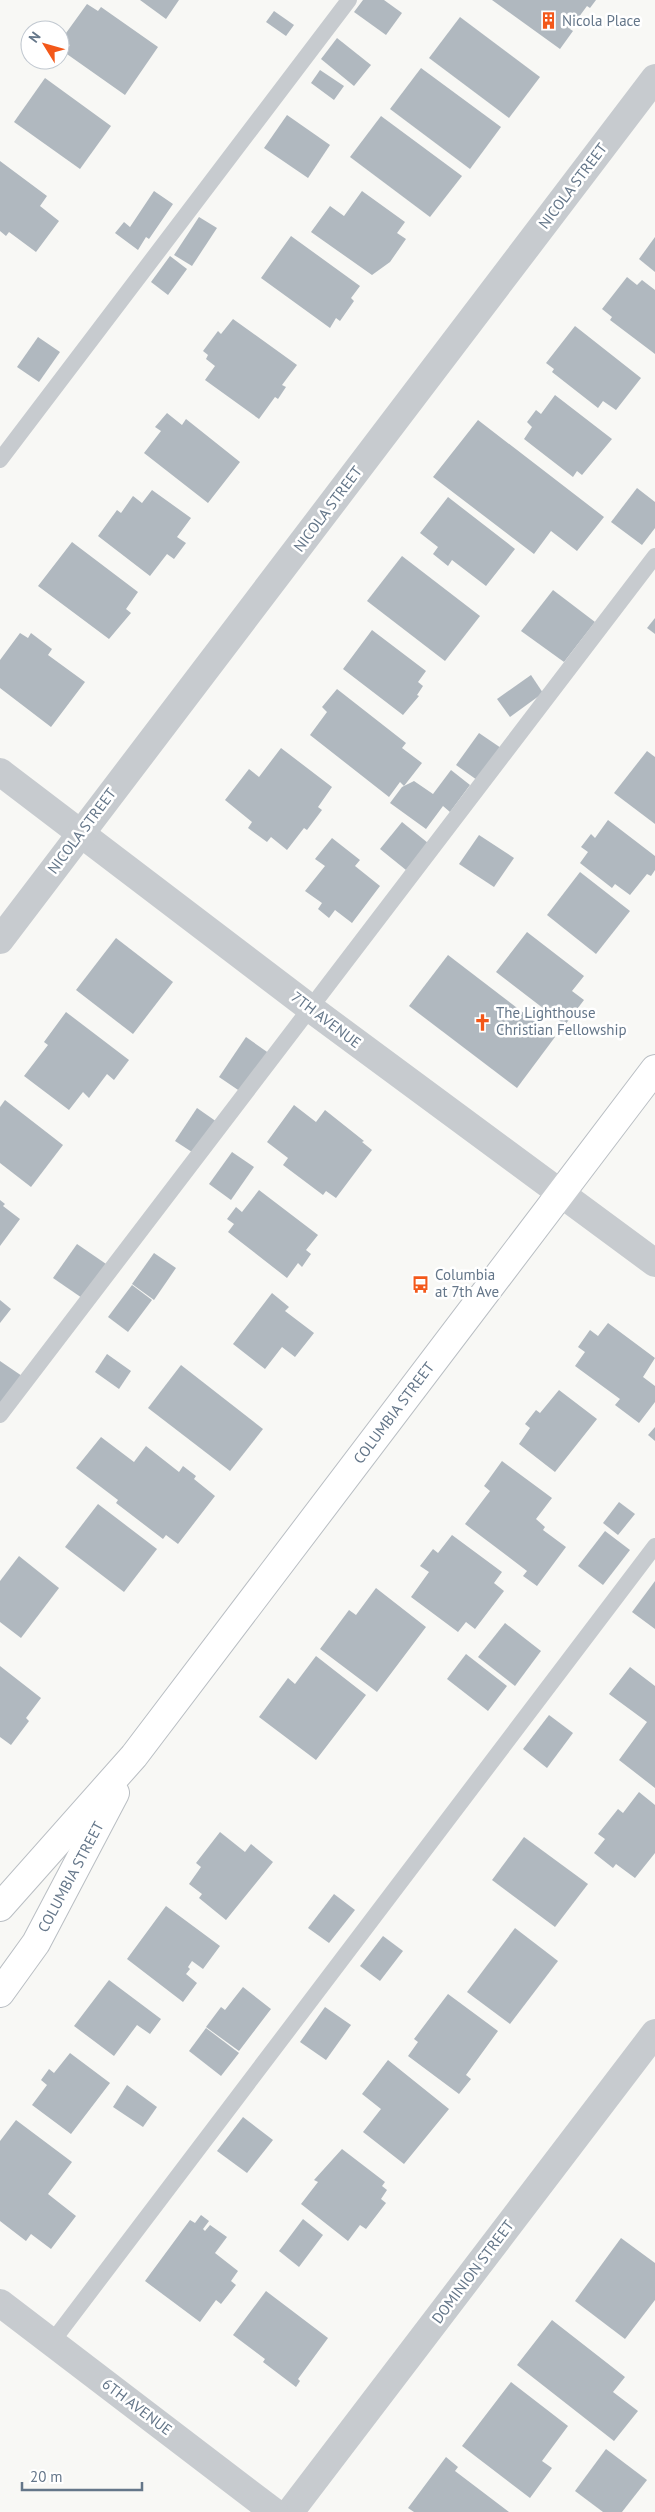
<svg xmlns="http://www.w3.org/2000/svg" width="655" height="2512" font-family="'PT Sans',sans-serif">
  <rect width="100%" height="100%" fill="#f8f8f5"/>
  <!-- building -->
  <g fill="#b0b8bf">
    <polygon points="140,0 179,0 166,19"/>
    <polygon points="363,0 384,0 402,13 386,35 354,12"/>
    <polygon points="492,0 596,0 590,8 587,6 570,29 573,31 560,49"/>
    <polygon points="87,4 98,11 101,7 158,47 125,95 64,52 70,45 61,40"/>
    <polygon points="274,11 294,25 286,36 266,22"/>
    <polygon points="460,17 540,77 509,118 429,58"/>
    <polygon points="337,38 371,65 354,86 321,59"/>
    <polygon points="421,68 501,127 470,169 390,109"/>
    <polygon points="320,70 344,86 334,100 311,83"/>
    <polygon points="45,78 111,126 80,169 14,122"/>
    <polygon points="287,115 330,145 308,178 264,148"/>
    <polygon points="381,116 462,176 430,217 350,157"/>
    <polygon points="0,161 47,196 40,206 59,221 36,252 9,232 6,236 0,231"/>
    <polygon points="154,191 173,204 149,239 146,237 138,250 115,233 124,222 130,227"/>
    <polygon points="362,191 405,222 397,233 406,239 390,262 372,275 311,232 330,206 344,216"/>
    <polygon points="199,217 217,228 192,266 174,255"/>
    <polygon points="291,236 360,286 351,298 354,301 340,321 336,318 330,328 261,278"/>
    <polygon points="655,237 655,272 639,259"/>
    <polygon points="170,256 187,269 168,295 151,282"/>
    <polygon points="627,277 637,285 642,280 655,290 655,354 610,320 612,317 602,309"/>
    <polygon points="233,319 297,365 282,385 286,387 278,399 275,397 259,419 205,380 215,366 206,359 208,355 203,351 218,331 221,334"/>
    <polygon points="575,326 641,378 616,410 603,401 598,408 552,372 554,369 546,363"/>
    <polygon points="38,337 60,352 39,382 17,367"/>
    <polygon points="555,395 612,439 582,475 577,471 573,477 524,439 532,427 527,422 536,410 541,414"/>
    <polygon points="167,413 182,425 186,419 240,462 208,503 144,453 161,431 155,427"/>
    <polygon points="478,420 604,517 577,551 551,531 534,554 433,477"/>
    <polygon points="637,488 655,502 655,528 642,545 611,522"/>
    <polygon points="152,490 191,518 177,537 186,543 174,559 167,554 150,576 98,536 117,510 121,513 133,496 142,503"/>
    <polygon points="448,497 515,549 486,586 452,560 448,566 433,554 438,547 420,533"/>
    <polygon points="72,542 138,592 126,609 131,613 109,639 38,586"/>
    <polygon points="402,556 480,616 445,661 367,601"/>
    <polygon points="553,590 595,622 564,662 521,631"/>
    <polygon points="655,618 655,634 647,628"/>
    <polygon points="372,630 426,671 418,682 423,686 417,695 419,696 403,715 343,669"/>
    <polygon points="20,633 28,638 31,633 52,649 48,655 85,682 51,727 0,688 0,660"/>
    <polygon points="531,675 543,693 510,717 497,699"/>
    <polygon points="337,689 406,743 402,748 422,763 404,786 400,782 389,797 310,735 327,712 322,707"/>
    <polygon points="479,733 501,748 477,780 456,765"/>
    <polygon points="281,748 332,787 318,807 322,810 307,830 304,828 287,850 271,837 267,842 248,828 252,822 225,800 249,769 259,777"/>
    <polygon points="647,751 655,757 655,824 614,793"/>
    <polygon points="451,770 470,785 450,812 443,806 426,829 390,803 402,787 414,781 433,794"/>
    <polygon points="608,820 655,856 655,870 651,876 647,874 630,895 615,884 612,888 580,863 588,852 581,847 591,834 595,838"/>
    <polygon points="402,822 428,843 406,870 380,849"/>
    <polygon points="479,835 514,858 494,887 459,864"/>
    <polygon points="332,838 360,860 355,866 380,886 352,923 335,910 329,918 318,909 322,903 305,891 325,866 315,859"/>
    <polygon points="580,872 630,911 596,954 547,915"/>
    <polygon points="527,932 584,976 572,991 584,1000 565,1025 496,972"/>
    <polygon points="116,938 173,982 133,1034 76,990"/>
    <polygon points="448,955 555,1037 517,1088 409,1006"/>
    <polygon points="66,1012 129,1060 114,1080 107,1074 89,1098 83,1092 69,1110 24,1076 48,1045 44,1042"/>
    <polygon points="246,1037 270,1054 244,1094 219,1077"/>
    <polygon points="5,1100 63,1145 31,1187 0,1163 0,1107"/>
    <polygon points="294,1105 316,1122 325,1110 364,1141 362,1142 372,1150 336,1198 326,1191 323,1195 283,1165 288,1158 267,1142"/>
    <polygon points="197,1108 217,1122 195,1154 175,1141"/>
    <polygon points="232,1152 254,1167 231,1200 209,1184"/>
    <polygon points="259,1190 318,1235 306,1250 311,1254 302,1267 298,1263 287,1278 228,1232 234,1224 227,1219 236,1207 242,1212"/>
    <polygon points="0,1200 5,1204 3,1206 20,1219 0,1246"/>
    <polygon points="77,1244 109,1266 85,1300 53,1278"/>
    <polygon points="154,1253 176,1268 154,1300 132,1284"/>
    <polygon points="132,1285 152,1300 128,1332 108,1317"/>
    <polygon points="272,1293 289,1307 285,1311 314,1333 295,1357 282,1347 265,1369 233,1344"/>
    <polygon points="0,1300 11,1309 0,1323"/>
    <polygon points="608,1323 655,1358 643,1377 655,1386 655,1402 639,1423 615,1405 620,1399 575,1366 585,1352 578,1347 590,1330 598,1336"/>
    <polygon points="107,1354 131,1371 119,1389 95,1372"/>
    <polygon points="0,1361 22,1376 0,1410"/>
    <polygon points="181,1365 263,1429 230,1471 148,1408"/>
    <polygon points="559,1390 597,1419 555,1472 519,1444 530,1428 525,1424 536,1410 540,1413"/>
    <polygon points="655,1427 655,1441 648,1435"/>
    <polygon points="101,1437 134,1462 146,1446 179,1472 183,1466 196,1476 194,1479 215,1496 178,1544 166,1535 163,1539 116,1503 118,1500 76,1468"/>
    <polygon points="502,1461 552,1498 536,1519 545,1527 543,1530 566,1547 537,1586 523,1576 527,1571 465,1524 490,1491 484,1486"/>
    <polygon points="619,1502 635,1514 618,1535 603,1523"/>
    <polygon points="98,1504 157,1549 124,1592 65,1547"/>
    <polygon points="605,1531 630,1550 603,1585 578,1566"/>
    <polygon points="452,1535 502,1572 494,1583 504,1591 475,1629 466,1622 458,1632 411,1597 429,1572 420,1566 433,1549 438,1553"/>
    <polygon points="19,1556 59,1588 21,1638 0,1622 0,1581"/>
    <polygon points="655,1581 655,1629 632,1612"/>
    <polygon points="376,1588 426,1627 377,1692 320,1649 349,1610 356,1615"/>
    <polygon points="505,1623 541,1651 515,1686 478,1657"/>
    <polygon points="466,1654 507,1686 488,1711 447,1679"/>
    <polygon points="316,1656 366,1695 316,1760 259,1717 288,1678 295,1684"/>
    <polygon points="0,1666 41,1698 26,1718 29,1721 11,1745 0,1737"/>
    <polygon points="630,1667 655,1686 655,1788 619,1760 647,1722 609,1694"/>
    <polygon points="549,1715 573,1733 547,1768 523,1749"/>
    <polygon points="639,1792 655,1805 655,1853 635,1878 616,1864 613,1868 594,1853 605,1839 598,1834 618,1809 623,1813"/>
    <polygon points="220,1832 245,1852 251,1844 273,1862 226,1920 199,1898 202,1894 189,1884 201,1867 196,1863"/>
    <polygon points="524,1837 588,1884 555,1927 492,1880"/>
    <polygon points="334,1894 355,1910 329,1943 308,1928"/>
    <polygon points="166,1906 220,1946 203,1969 192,1961 188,1967 190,1969 186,1974 197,1983 183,2002 127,1959"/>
    <polygon points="515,1928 558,1961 510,2024 467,1992"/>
    <polygon points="383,1936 403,1951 380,1981 360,1966"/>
    <polygon points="109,1980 161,2019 150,2034 137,2025 114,2056 74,2026"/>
    <polygon points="243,1987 271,2009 239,2051 206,2027 221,2007 225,2010"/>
    <polygon points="448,1994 498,2031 466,2075 471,2079 459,2094 408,2056 418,2042 414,2039"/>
    <polygon points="325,2007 351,2025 326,2060 300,2042"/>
    <polygon points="206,2028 239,2053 221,2076 189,2051"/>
    <polygon points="70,2053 110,2083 71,2134 32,2105 47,2085 41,2080 49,2069 54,2073"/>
    <polygon points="388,2060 449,2109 404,2164 363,2132 381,2109 362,2094"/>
    <polygon points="127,2085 157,2107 143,2127 113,2107"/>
    <polygon points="243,2117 273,2140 247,2173 217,2151"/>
    <polygon points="16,2120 72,2162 48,2194 76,2216 51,2249 31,2234 26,2241 0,2221 0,2141"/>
    <polygon points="342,2149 385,2182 382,2186 387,2190 381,2199 386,2203 366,2229 360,2225 348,2241 301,2204 318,2182 314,2180"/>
    <polygon points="201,2215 209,2221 203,2229 205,2231 210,2225 227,2237 215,2253 238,2271 231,2281 236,2285 221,2304 216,2300 200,2322 145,2281 190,2220 195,2223"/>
    <polygon points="303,2219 323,2235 299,2267 279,2251"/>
    <polygon points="621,2238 655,2263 655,2300 625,2339 575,2301"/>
    <polygon points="266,2291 328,2338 298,2379 300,2381 296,2387 263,2362 265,2359 233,2335"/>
    <polygon points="552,2320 625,2377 613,2392 638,2411 614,2441 517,2365"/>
    <polygon points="511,2382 568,2426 542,2461 552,2468 530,2498 462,2446"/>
    <polygon points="606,2449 647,2480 622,2512 603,2512 575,2491"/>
    <polygon points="446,2457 458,2467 455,2471 509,2512 414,2512 408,2508"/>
  </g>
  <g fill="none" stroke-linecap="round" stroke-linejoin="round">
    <defs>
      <g id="secondary">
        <polyline points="0,1907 134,1756 655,1069"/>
        <polyline points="0,1993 36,1943 115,1793"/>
      </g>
    </defs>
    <!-- secondary casing -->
    <use href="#secondary" stroke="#b9bec3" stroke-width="30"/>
    <!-- service -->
    <g stroke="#c7cbcf" stroke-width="16">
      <polyline points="0,460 349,0"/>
      <polyline points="0,1415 655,556"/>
      <polyline points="52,2342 655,1546"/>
    </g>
    <!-- minor -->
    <g stroke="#c7cbcf" stroke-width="28">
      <polyline points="0,772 310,1008 655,1263"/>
      <polyline points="0,940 655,78"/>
      <polyline points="290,2512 655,2033"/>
    </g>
    <!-- tertiary -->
    <polyline stroke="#c7cbcf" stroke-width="28" points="0,2303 274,2512"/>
    <!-- secondary -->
    <use href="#secondary" stroke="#fff" stroke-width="28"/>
  </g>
  <!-- icons -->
  <defs>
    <symbol id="building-bare" viewBox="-9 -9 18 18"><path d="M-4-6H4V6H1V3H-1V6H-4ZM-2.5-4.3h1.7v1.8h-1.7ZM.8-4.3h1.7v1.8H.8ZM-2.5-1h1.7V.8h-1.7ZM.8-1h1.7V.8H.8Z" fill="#f3581a" stroke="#fff" stroke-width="2.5" paint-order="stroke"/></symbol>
    <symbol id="church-bare" viewBox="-9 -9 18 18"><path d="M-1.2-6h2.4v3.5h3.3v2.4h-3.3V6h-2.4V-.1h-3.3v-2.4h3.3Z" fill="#f3581a" stroke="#fff" stroke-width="2.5" paint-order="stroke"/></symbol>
    <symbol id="bus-bare" viewBox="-9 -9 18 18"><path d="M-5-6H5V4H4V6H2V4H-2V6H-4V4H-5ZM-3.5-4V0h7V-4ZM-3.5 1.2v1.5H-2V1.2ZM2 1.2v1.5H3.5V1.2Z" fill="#f3581a" stroke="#fff" stroke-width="2.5" paint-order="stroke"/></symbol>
  </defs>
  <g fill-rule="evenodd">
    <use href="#building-bare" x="536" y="8" width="25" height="25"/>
    <use href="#church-bare" x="470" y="1010" width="25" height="25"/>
    <use href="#bus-bare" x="408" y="1272" width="25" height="25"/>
  </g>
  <g text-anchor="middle" stroke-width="5" stroke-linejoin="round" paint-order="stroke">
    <!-- poi labels -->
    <g font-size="15" fill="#647689" stroke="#fff" text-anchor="start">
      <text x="562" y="26">Nicola Place</text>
      <text x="496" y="1018">The Lighthouse<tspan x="496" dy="17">Christian Fellowship</tspan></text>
      <text x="435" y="1280">Columbia<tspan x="435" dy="17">at 7th Ave</tspan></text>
    </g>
    <!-- street labels -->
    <g font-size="15" fill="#647689" stroke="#fff">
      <text transform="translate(573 186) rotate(-53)" y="5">NICOLA STREET</text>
      <text transform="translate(328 509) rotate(-53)" y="5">NICOLA STREET</text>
      <text transform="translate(82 831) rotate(-53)" y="5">NICOLA STREET</text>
      <text transform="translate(326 1020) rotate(37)" y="5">7TH AVENUE</text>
      <text transform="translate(394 1413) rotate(-53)" y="5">COLUMBIA STREET</text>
      <text transform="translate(71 1877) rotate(-62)" y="5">COLUMBIA STREET</text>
      <text transform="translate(473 2272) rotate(-53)" y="5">DOMINION STREET</text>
      <text transform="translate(137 2407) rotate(37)" y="5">6TH AVENUE</text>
    </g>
  </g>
  <!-- north arrow -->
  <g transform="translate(45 45) rotate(307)"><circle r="24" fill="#ffffff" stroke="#c1c8d0"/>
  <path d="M0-4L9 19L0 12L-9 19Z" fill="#f3581a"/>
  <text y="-8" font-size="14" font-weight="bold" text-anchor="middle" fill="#647689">N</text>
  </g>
  <!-- scale -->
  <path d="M22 2482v8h120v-8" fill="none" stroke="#647689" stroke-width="2.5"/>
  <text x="30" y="2482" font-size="15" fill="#647689" stroke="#ffffff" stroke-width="4" paint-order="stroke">20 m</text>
</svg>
